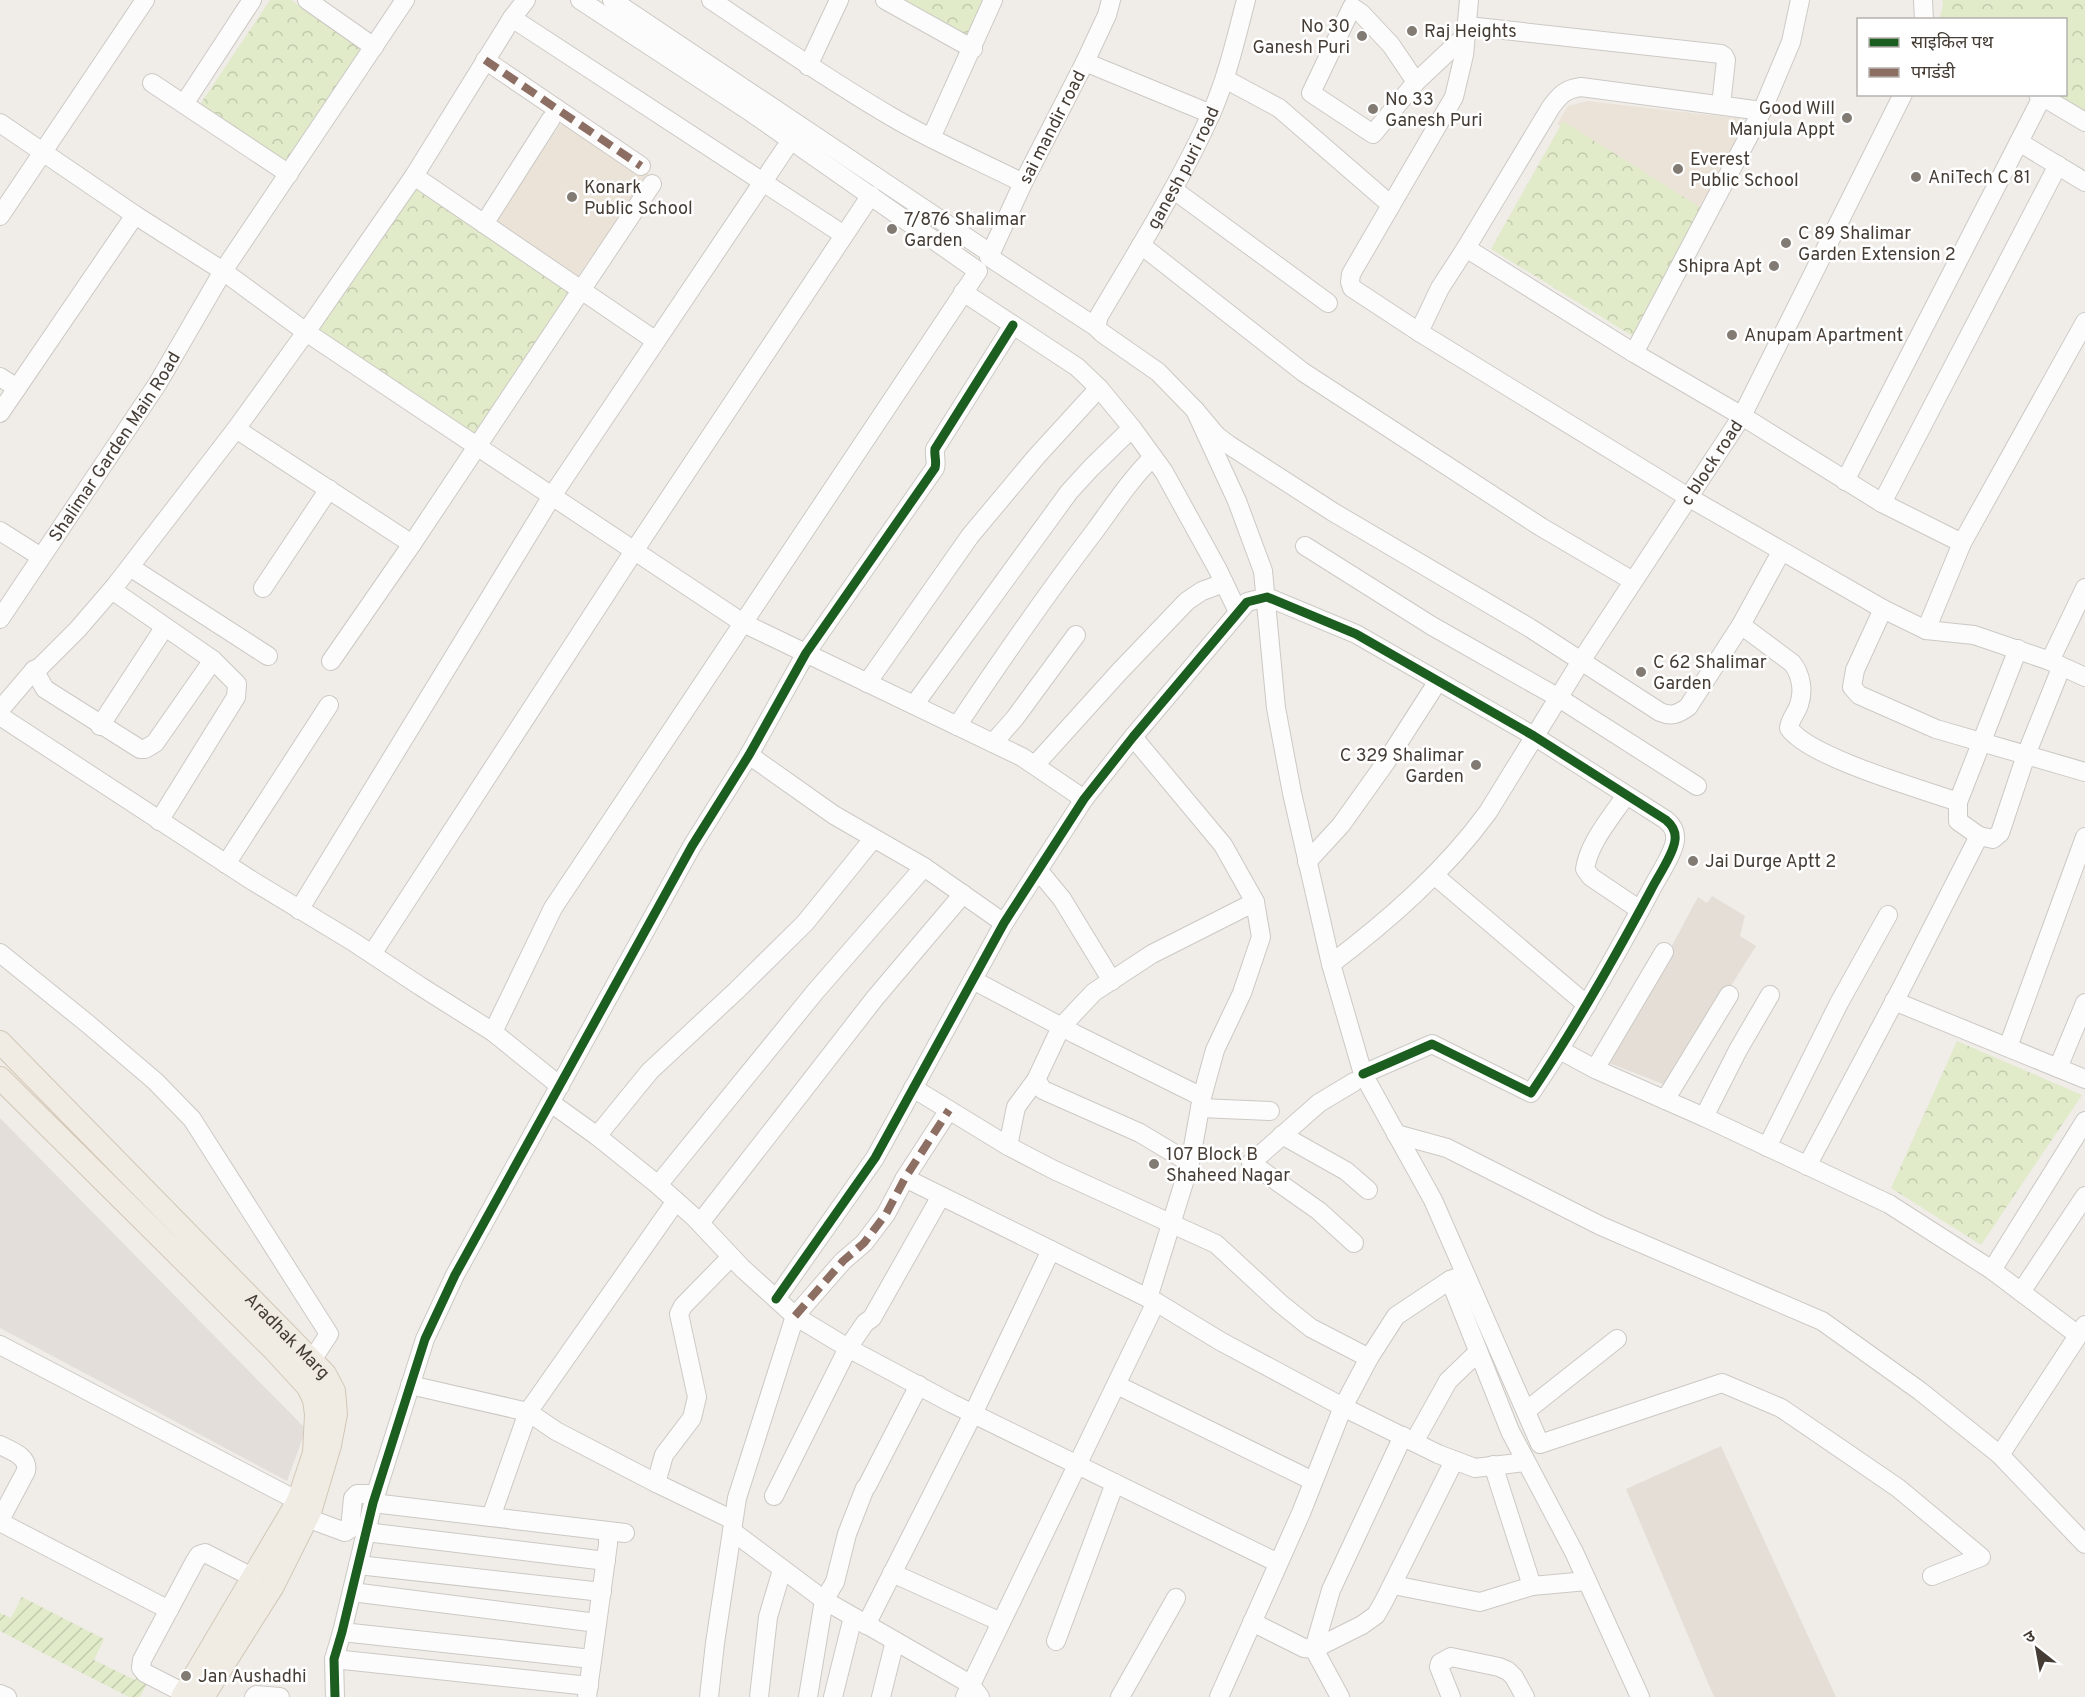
<svg xmlns="http://www.w3.org/2000/svg" width="2085" height="1697" font-family="Overpass,'Noto Sans Devanagari',sans-serif">
  <defs>
    <pattern id="forest-crowns" width="20" height="18" patternUnits="userSpaceOnUse" patternTransform="scale(1.5)"><rect width="20" height="18" fill="#e1eac9"/><path d="M2 6a3 3 0 1 1 6 0M12 15a3 3 0 1 1 6 0" fill="none" stroke="#c2caad"/></pattern>
    <pattern id="garden-furrows" width="10" height="10" patternUnits="userSpaceOnUse" patternTransform="scale(1.5)"><rect width="10" height="10" fill="#e1eac9"/><path d="M-1 1l2-2M0 10L10 0M9 11l2-2" fill="none" stroke="#c2caad"/></pattern>
  </defs>
  <rect width="100%" height="100%" fill="#f0ede9"/>
  <!-- residential -->
  <g fill="#e4ded6">
    <polygon points="1712,896 1745,916 1740,936 1756,946 1668,1086 1609,1063 1698,897 1707,903"/>
    <polygon points="1721,1446 1836,1697 1714,1697 1626,1489"/>
  </g>
  <!-- industrial -->
  <polygon fill="#e3deda" points="0,1118 306,1429 287,1481 0,1328"/>
  <!-- education -->
  <g fill="#ebe3d8">
    <polygon points="1588,101 1744,119 1747,125 1703,213 1557,124 1568,106"/>
    <polygon points="565,118 649,174 578,276 495,220"/>
  </g>
  <!-- forest -->
  <g fill="url(#forest-crowns)">
    <polygon points="270,0 291,0 362,47 285,162 199,106"/>
    <polygon points="904,0 987,0 970,37"/>
    <polygon points="1942,0 2085,0 2085,115 2051,95 2066,94 2066,20 1939,20 1943,5"/>
    <polygon points="1563,121 1706,211 1639,340 1491,249"/>
    <polygon points="414,176 581,290 477,446 306,332"/>
    <polygon points="1957,1041 2082,1095 1981,1245 1891,1188"/>
  </g>
  <!-- garden -->
  <polygon fill="url(#garden-furrows)" points="22,1597 104,1639 94,1660 135,1680 138,1675 149,1680 140,1697 129,1697 0,1631 0,1613 11,1618"/>
  <g fill="none" stroke-linecap="round" stroke-linejoin="round">
    <defs>
      <g id="minor">
        <polyline points="307,0 374,47"/>
        <polyline points="612,0 990,253"/>
        <path d="M711 0C771 40 830 81 892 117 934 142 980 161 1023 183"/>
        <polyline points="885,0 973,49"/>
        <path d="M1111 0 1107 15 1085 62 1023 183 989 257 1096 327 1102 333 1158 372 1195 410 1217 436 1229 445 1333 512 1530 628 1660 712C1672 717 1678 714 1688 707L1741 625 1781 552"/>
        <polyline points="1469,0 1464,55 1454,97 1351,274 1350,282 1352,288 1419,332 1688,497 1883,609 1926,630 1974,635 2050,661 2085,677"/>
        <polyline points="1923,0 1924,20"/>
        <polyline points="512,18 844,235"/>
        <polyline points="1468,26 1721,54 1724,56 1726,60 1721,105"/>
        <polyline points="485,60 641,166"/>
        <polyline points="1085,62 1211,114"/>
        <polyline points="808,66 839,0"/>
        <polyline points="1225,79 1279,108 1391,205"/>
        <polyline points="1416,82 1373,134 1311,93 1352,7 1361,13 1391,45 1416,82 1467,34"/>
        <polyline points="152,83 289,174"/>
        <polyline points="2038,94 2085,122"/>
        <polyline points="184,104 252,0"/>
        <polyline points="0,123 135,215 223,271 306,332 424,411 743,623 1022,757 1084,799"/>
        <polyline points="931,138 993,0"/>
        <polyline points="2019,142 2085,182"/>
        <polyline points="414,176 656,341"/>
        <polyline points="1174,190 1328,303"/>
        <polyline points="0,216 145,0"/>
        <polyline points="484,224 551,119"/>
        <polyline points="1141,245 1303,372 1541,527 1633,581"/>
        <polyline points="1466,248 1634,353 1742,416 1882,503 1962,543"/>
        <polyline points="963,292 1077,367 1099,388 1132,428 1164,472 1218,570 1238,612"/>
        <path id="s1" d="M1096 327 1099 316C1138 250 1179 185 1211 114 1227 78 1236 38 1246 0"/>
        <path d="M1419 332 1440 288 1466 248 1551 107C1560 95 1565 89 1581 87L1762 111"/>
        <polyline points="1634,353 1762,111 1791,42 1800,0"/>
        <polyline points="0,377 17,388"/>
        <polyline points="1195,410 1237,501 1263,571 1276,708 1292,793 1331,964 1363,1074 1433,1200 1540,1444 1722,1383 1781,1408 1898,1488 1981,1557 1932,1576"/>
        <polyline points="0,413 135,215"/>
        <polyline points="236,429 412,544"/>
        <polyline points="1845,481 2042,97"/>
        <polyline points="1882,503 2058,165"/>
        <polyline points="0,531 41,557"/>
        <polyline points="1305,546 1432,626 1559,698 1697,786"/>
        <polyline points="130,567 268,656"/>
        <polyline points="263,588 329,489"/>
        <polyline points="112,590 213,660 237,684 236,697 159,821"/>
        <polyline points="1883,609 1855,670 1852,687 1859,695 1936,729 2085,772"/>
        <path id="s2" d="M0 619 158 383 223 271 405 0"/>
        <path d="M1741 625 1792 663C1801 674 1804 691 1799 705 1796 714 1790 719 1789 728 1808 757 1921 789 1958 802"/>
        <polyline points="1926,630 1962,543 2085,322"/>
        <polyline points="331,661 412,544 652,184"/>
        <polyline points="2050,661 2085,588"/>
        <polyline points="34,670 45,689 140,749 145,749 155,743 213,660"/>
        <polyline points="867,683 970,536 1036,457 1099,388"/>
        <polyline points="914,705 1069,492 1091,468 1132,428"/>
        <polyline points="0,710 34,670 40,667 78,629 115,586 236,429 306,332 414,176 512,18 526,0"/>
        <polyline points="0,716 251,880 352,941 420,986 493,1032 560,1086"/>
        <polyline points="100,726 164,628"/>
        <path d="M957 726C1001 660 1046 595 1094 532 1113 506 1130 480 1153 457"/>
        <polyline points="1133,737 1223,845 1255,902 1261,937 1242,993 1215,1050 1202,1097 1190,1163 1148,1298"/>
        <polyline points="993,743 1015,718 1076,635"/>
        <polyline points="749,755 834,815 924,867 1004,923"/>
        <polyline points="1035,765 1120,671 1187,601 1202,591 1224,583"/>
        <path d="M1626 795C1611 818 1589 842 1585 869L1591 877 1640 910"/>
        <polyline points="1979,836 1958,821 1958,802 2018,649"/>
        <polyline points="1307,862 1341,825 1386,762 1438,681"/>
        <polyline points="226,864 329,705"/>
        <polyline points="1038,870 1062,899 1112,981"/>
        <polyline points="1434,875 1587,1005"/>
        <polyline points="299,910 552,496 785,149"/>
        <polyline points="0,953 88,1024 155,1081 192,1119 329,1334 312,1360"/>
        <polyline points="372,954 634,551 871,195"/>
        <path id="s3" d="M1331 964C1389 920 1445 871 1488 812L1581 661 1742 416 1903 94"/>
        <polyline points="973,980 1075,1034 1202,1097"/>
        <polyline points="1894,1001 2085,1079"/>
        <polyline points="493,1032 553,908 978,271 752,113 580,0"/>
        <polyline points="2008,1047 2085,837"/>
        <polyline points="1560,1050 1595,1069 1704,1117 1889,1204 1992,1270 2078,1335"/>
        <polyline points="2058,1068 2085,1003"/>
        <polyline points="1595,1069 1664,952"/>
        <polyline points="1036,1080 1043,1090 1140,1133 1190,1163"/>
        <polyline points="913,1088 1008,1146 1054,1170 1216,1244 1281,1304 1311,1328 1369,1358"/>
        <polyline points="1665,1100 1729,995"/>
        <polyline points="551,1103 597,1136 658,1185 695,1218 742,1268 795,1316 848,1348 951,1403 1278,1563"/>
        <polyline points="1200,1108 1270,1111"/>
        <polyline points="1704,1117 1738,1050 1770,995"/>
        <polyline points="1396,1134 1447,1148 1601,1226 1822,1321 1920,1391 2000,1455 2085,1325"/>
        <polyline points="1282,1135 1346,1171 1368,1190"/>
        <polyline points="597,1136 650,1071 737,990 805,923 873,839"/>
        <polyline points="1008,1146 1016,1107 1036,1080 1061,1027 1094,992 1152,954 1255,902"/>
        <polyline points="1767,1147 1839,1003 1888,915"/>
        <polyline points="1807,1166 1903,985 1979,836 1993,839 2000,833 2026,755 2061,668"/>
        <polyline points="905,1178 1156,1302 1220,1341 1343,1407 1438,1454 1475,1468 1526,1462"/>
        <polyline points="658,1185 815,992 924,867"/>
        <polyline points="700,1223 875,998 963,894"/>
        <polyline points="1354,1243 1319,1211 1251,1163 1319,1103 1354,1082"/>
        <polyline points="1992,1270 2085,1121"/>
        <polyline points="1450,1280 1510,1431 1574,1552 1640,1697"/>
        <polyline points="2021,1292 2085,1196"/>
        <path d="M776 1299 875 1158 1004 923 1084 799 1133 737 1247 602 1267 597 1356 634 1534 736 1666 820C1672 825 1676 832 1675 840 1674 853 1657 878 1651 890 1614 959 1575 1028 1531 1093L1432 1044 1363 1074"/>
        <polyline points="0,1345 298,1501"/>
        <polyline points="410,1385 528,1412 556,1431 656,1483 733,1520"/>
        <polyline points="1117,1385 1313,1481"/>
        <polyline points="1526,1411 1617,1339"/>
        <polyline points="1414,1442 1448,1381 1478,1352"/>
        <path d="M0 1445C11 1451 29 1456 26 1471L0 1520"/>
        <polyline points="2000,1455 2085,1544"/>
        <polyline points="1493,1465 1532,1586"/>
        <polyline points="656,1483 664,1455 692,1418 697,1397 679,1314 683,1306 731,1257"/>
        <polyline points="774,1496 848,1348 865,1323 872,1318 941,1196"/>
        <polyline points="373,1503 625,1533"/>
        <polyline points="491,1517 528,1412 676,1201"/>
        <polyline points="307,1518 345,1532 350,1529 353,1498 357,1494 376,1494"/>
        <polyline points="0,1522 169,1610"/>
        <polyline points="732,1531 824,1600 970,1684 980,1697"/>
        <polyline points="366,1532 606,1561"/>
        <polyline points="358,1565 602,1592"/>
        <polyline points="892,1573 1001,1622"/>
        <polyline points="1393,1585 1480,1602 1532,1586 1587,1581"/>
        <polyline points="352,1592 597,1623"/>
        <polyline points="1252,1622 1304,1648 1314,1649 1362,1625 1376,1615 1384,1601 1454,1461"/>
        <polyline points="866,1625 973,1414 1051,1250"/>
        <polyline points="342,1632 592,1659"/>
        <polyline points="1056,1641 1115,1483"/>
        <polyline points="334,1659 589,1686"/>
        <polyline points="184,1693 145,1673 141,1668 142,1660 195,1561 199,1555 205,1553 252,1577"/>
        <polyline points="0,1694 7,1697"/>
        <polyline points="254,1697 256,1695 280,1697"/>
        <path d="M335 1697 334 1659 342 1632 373 1503 425 1339 455 1275 692 846 749 755 806 653 935 468C937 461 934 456 935 449L1013 325"/>
        <polyline points="587,1697 608,1544 608,1532"/>
        <polyline points="709,1697 715,1643 737,1498 795,1316 843,1261 864,1243 886,1214 905,1178 949,1110"/>
        <polyline points="759,1697 768,1617 782,1570"/>
        <polyline points="808,1697 824,1600 835,1582 847,1534 865,1488 867,1486 919,1385"/>
        <polyline points="833,1697 853,1617"/>
        <polyline points="881,1697 895,1641"/>
        <polyline points="965,1697 1156,1302"/>
        <polyline points="1120,1697 1176,1598"/>
        <polyline points="1219,1697 1301,1513 1343,1407 1369,1358 1396,1316 1450,1280 1464,1275"/>
        <polyline points="1340,1697 1314,1649 1331,1590 1403,1436"/>
        <polyline points="1451,1697 1439,1667 1440,1663 1451,1657 1499,1667 1508,1671 1514,1677 1525,1697"/>
      </g>
      <g id="major">
        <path id="s4" d="M0 1042 325 1374 334 1391 336 1414 330 1445 310 1512 273 1586 203 1697"/>
        <polyline points="0,1078 274,1350 308,1387 314,1400 316,1414 314,1453 298,1501 182,1697"/>
      </g>
    </defs>
    <!-- minor casing -->
    <use href="#minor" stroke="#ccc9c5" stroke-width="20"/>
    <!-- major casing -->
    <use href="#major" stroke="#d2c7b6" stroke-width="24"/>
    <!-- minor -->
    <use href="#minor" stroke="#fdfcfc" stroke-width="18"/>
    <!-- major -->
    <use href="#major" stroke="#f0ebe3" stroke-width="22"/>
    <!-- quiet -->
    <g stroke="#8d6e63" stroke-width="8" stroke-dasharray="15 8" stroke-linecap="butt">
      <polyline points="485,60 641,166"/>
      <polyline points="795,1316 843,1261 864,1243 886,1214 905,1178 949,1110"/>
    </g>
    <defs>
      <g id="cycleway">
        <path d="M776 1299 875 1158 1004 923 1084 799 1133 737 1247 602 1267 597 1356 634 1534 736 1666 820C1672 825 1676 832 1675 840 1674 853 1657 878 1651 890 1614 959 1575 1028 1531 1093L1432 1044 1363 1074"/>
        <path d="M335 1697 334 1659 342 1632 373 1503 425 1339 455 1275 692 846 749 755 806 653 935 468C937 461 934 456 935 449L1013 325"/>
      </g>
    </defs>
    <!-- cycleway casing -->
    <use href="#cycleway" stroke="#fff" stroke-width="13"/>
    <!-- cycleway -->
    <use href="#cycleway" stroke="#1b5e20" stroke-width="9"/>
  </g>
  <!-- markers -->
  <g fill="#817b74" stroke="#fff" stroke-width="2">
    <circle cx="1412" cy="31" r="6"/>
    <circle cx="1362" cy="36" r="6"/>
    <circle cx="1373" cy="109" r="6"/>
    <circle cx="1847" cy="118" r="6"/>
    <circle cx="1678" cy="169" r="6"/>
    <circle cx="1916" cy="177" r="6"/>
    <circle cx="572" cy="197" r="6"/>
    <circle cx="892" cy="229" r="6"/>
    <circle cx="1786" cy="243" r="6"/>
    <circle cx="1774" cy="266" r="6"/>
    <circle cx="1732" cy="335" r="6"/>
    <circle cx="1641" cy="672" r="6"/>
    <circle cx="1476" cy="765" r="6"/>
    <circle cx="1693" cy="861" r="6"/>
    <circle cx="1154" cy="1164" r="6"/>
    <circle cx="186" cy="1676" r="6"/>
  </g>
  <g text-anchor="middle" stroke-width="5" stroke-linejoin="round" paint-order="stroke">
    <!-- poi labels -->
    <g font-size="18" fill="#453d35" stroke="#fff" text-anchor="start">
      <text x="1350" y="32" text-anchor="end">No 30<tspan x="1350" dy="21">Ganesh Puri</tspan></text>
      <text x="1424" y="37">Raj Heights</text>
      <text x="1385" y="105">No 33<tspan x="1385" dy="21">Ganesh Puri</tspan></text>
      <text x="1835" y="114" text-anchor="end">Good Will<tspan x="1835" dy="21">Manjula Appt</tspan></text>
      <text x="1690" y="165">Everest<tspan x="1690" dy="21">Public School</tspan></text>
      <text x="1928" y="183">AniTech C 81</text>
      <text x="584" y="193">Konark<tspan x="584" dy="21">Public School</tspan></text>
      <text x="904" y="225">7/876 Shalimar<tspan x="904" dy="21">Garden</tspan></text>
      <text x="1798" y="239">C 89 Shalimar<tspan x="1798" dy="21">Garden Extension 2</tspan></text>
      <text x="1762" y="272" text-anchor="end">Shipra Apt</text>
      <text x="1744" y="341">Anupam Apartment</text>
      <text x="1653" y="668">C 62 Shalimar<tspan x="1653" dy="21">Garden</tspan></text>
      <text x="1464" y="761" text-anchor="end">C 329 Shalimar<tspan x="1464" dy="21">Garden</tspan></text>
      <text x="1705" y="867">Jai Durge Aptt 2</text>
      <text x="1166" y="1160">107 Block B<tspan x="1166" dy="21">Shaheed Nagar</tspan></text>
      <text x="198" y="1682">Jan Aushadhi</text>
    </g>
    <!-- street labels -->
    <g font-size="18" fill="#453d35" stroke="#fff">
      <text transform="translate(1052 127) rotate(-63)" y="6">sai mandir road</text>
      <text dy="6" stroke="none"><textPath href="#s1" startOffset="182">ganesh puri road</textPath></text>
      <text dy="6" stroke="none"><textPath href="#s2" startOffset="207">Shalimar Garden Main Road</textPath></text>
      <text dy="6" stroke="none"><textPath href="#s3" startOffset="634">c block road</textPath></text>
      <text dy="6" stroke="none"><textPath href="#s4" startOffset="411">Aradhak Marg</textPath></text>
    </g>
  </g>
  <!-- legend -->
  <rect x="1857" y="18" width="210" height="78" fill="#ffffff" stroke="#b5b1ae" stroke-width="1.5"/>
  <rect x="1869" y="38" width="30" height="9" fill="#1b5e20" stroke="#b5b1ae" stroke-width="1.5"/>
  <text x="1911" y="48" font-size="18" fill="#453d35">साइकिल पथ</text>
  <rect x="1869" y="68" width="30" height="9" fill="#8d6e63" stroke="#b5b1ae" stroke-width="1.5"/>
  <text x="1911" y="78" font-size="18" fill="#453d35">पगडंडी</text>
  <!-- north arrow -->
  <g transform="translate(2037 1649) rotate(329)" stroke="#ffffff" stroke-width="4.5" paint-order="stroke">
  <path d="M0-4.5L10 22L0 15L-10 22Z" fill="#453d35"/>
  <text y="-9" font-size="16" font-weight="bold" text-anchor="middle" fill="#453d35">उ</text>
  </g>
</svg>
